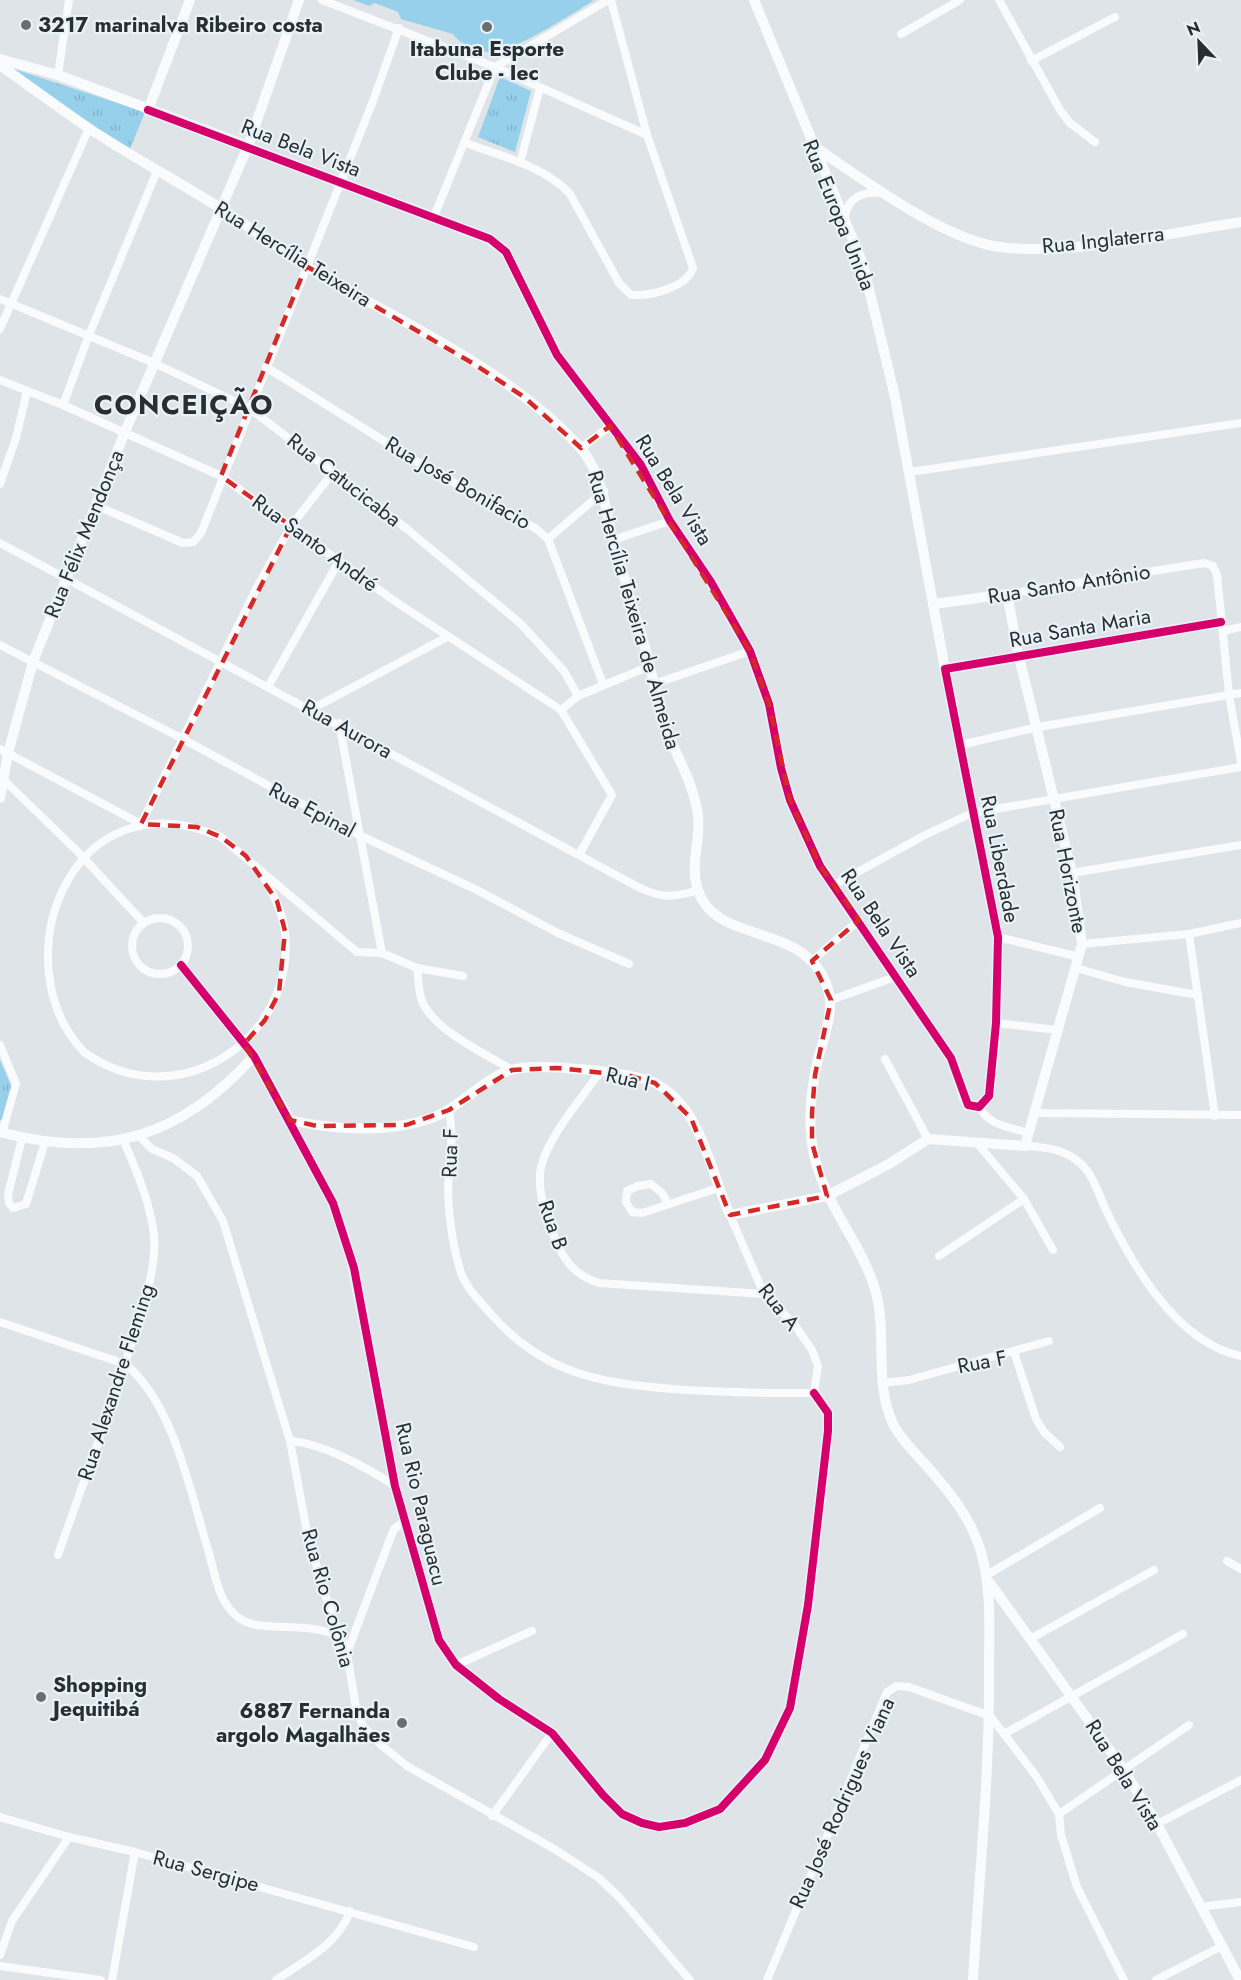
<svg xmlns="http://www.w3.org/2000/svg" width="1241" height="1980" font-family="Jost,sans-serif">
  <defs>
    <pattern id="park-tufts" width="24" height="20" patternUnits="userSpaceOnUse" patternTransform="scale(1.5)"><rect width="24" height="20" fill="#97d0eb"/><path d="M3 7l-1-3M5 7V3M7 7l1-3M15 17l-1-3M17 17v-4M19 17l1-3" fill="none" stroke="#82b3ca"/></pattern>
  </defs>
  <rect width="100%" height="100%" fill="#dee4e8"/>
  <!-- grass -->
  <path fill="#97d0eb" d="M353 0H594C574 13 516 50 494 52 481 53 460 45 453 34L401 19 398 12 375 3 369 6Z"/>
  <!-- park -->
  <g fill="url(#park-tufts)">
    <polygon points="11,68 145,112 130,149 89,128"/>
    <polygon points="500,77 531,91 515,152 478,137"/>
    <polygon points="0,1060 15,1095 8,1122 0,1120"/>
  </g>
  <g fill="none" stroke-linecap="round" stroke-linejoin="round">
    <!-- street -->
    <g stroke="#fafbfc" stroke-width="8">
      <polyline points="322,0 495,67 647,135"/>
      <polyline points="999,0 1060,110 1070,123 1095,142"/>
      <polyline points="901,34 960,0"/>
      <polyline points="1031,61 1115,17"/>
      <polyline points="58,75 69,0"/>
      <path d="M466 143C500 156 545 166 570 194L619 283 631 295C651 296 686 288 693 268L647 135 611 0"/>
      <polyline points="248,146 490,239 506,252 557,355 641,465 670,521 711,582 750,651 769,704 781,768 790,800 820,866 951,1058 963,1098 973,1107 979,1107 989,1096 996,1023 998,937 945,669"/>
      <polyline points="520,163 540,88"/>
      <path d="M845 217C848 196 863 192 882 193"/>
      <polyline points="433,219 495,67 608,0"/>
      <polyline points="0,299 154,363 249,408 407,529 520,623 564,671 578,696"/>
      <polyline points="0,329 89,128"/>
      <polyline points="266,367 419,463 535,528 548,539 603,684"/>
      <polyline points="0,380 63,405 221,476 396,602 561,710 612,795 579,855"/>
      <polyline points="63,405 89,335 157,171"/>
      <polyline points="581,448 610,426"/>
      <polyline points="910,472 1241,423"/>
      <polyline points="0,484 16,438 27,391"/>
      <polyline points="95,505 183,543 193,542 201,533 373,101 399,28"/>
      <polyline points="548,539 604,491"/>
      <polyline points="613,540 670,521"/>
      <path d="M0 543 638 887C663 899 671 897 697 891"/>
      <polyline points="1007,594 1204,563 1213,566 1217,575 1229,695 1241,762"/>
      <polyline points="1224,631 1241,627"/>
      <polyline points="0,645 183,739 359,835 475,889 558,933 629,964"/>
      <polyline points="1019,657 1221,622"/>
      <polyline points="654,684 750,651"/>
      <polyline points="268,687 339,561"/>
      <polyline points="312,709 447,637"/>
      <polyline points="561,710 578,696 650,666"/>
      <polyline points="339,723 382,953"/>
      <polyline points="960,745 1038,727 1241,693"/>
      <polyline points="0,749 141,824"/>
      <polyline points="5,781 78,852 144,923"/>
      <polyline points="141,824 256,589 291,526 334,471"/>
      <polyline points="1072,873 1241,845"/>
      <path d="M262 874C272 892 283 911 285 933 296 1041 175 1118 84 1052 0 964 70 771 221 837L357 952 382 953 417 968 463 976"/>
      <polyline points="834,885 925,835 972,813 1241,767"/>
      <circle cx="160" cy="946" r="28"/>
      <polyline points="1189,934 1215,1116"/>
      <polyline points="998,937 1079,957"/>
      <polyline points="1082,944 1189,934 1241,923"/>
      <polyline points="812,961 859,920"/>
      <polyline points="181,965 254,1056"/>
      <path d="M417 968C419 982 418 998 427 1010 443 1034 487 1055 512 1070"/>
      <polyline points="1076,968 1125,982 1198,995"/>
      <polyline points="831,1000 895,977"/>
      <polyline points="996,1023 1057,1030"/>
      <polyline points="0,1045 16,1084 2,1133"/>
      <polyline points="885,1059 928,1139"/>
      <path d="M600 1072C582 1098 543 1142 540 1174 539 1194 546 1218 554 1236 564 1261 574 1275 599 1283L764 1294"/>
      <path d="M979 1107C990 1126 1009 1127 1029 1133"/>
      <path d="M449 1110C455 1144 448 1161 448 1192 449 1217 453 1248 461 1273 467 1289 479 1300 490 1313 542 1373 598 1383 673 1389 720 1393 767 1393 814 1393"/>
      <polyline points="1035,1113 1241,1115"/>
      <polyline points="290,1120 333,1203 346,1238 395,1486 439,1640 456,1665 499,1699 552,1733 603,1795 622,1814 642,1823 659,1827 685,1823 720,1809 765,1760 790,1708 808,1605 828,1431 828,1413 814,1393"/>
      <polyline points="139,1136 152,1149 173,1158 197,1176 223,1221 290,1441 307,1532 325,1595 347,1653 356,1708 363,1726 381,1745 407,1766 556,1850 599,1878 620,1898 690,1980"/>
      <polyline points="22,1138 8,1195 9,1203 13,1208 26,1204 45,1142"/>
      <polyline points="977,1143 1024,1199 1053,1250"/>
      <path d="M1025 1146C1044 1147 1065 1149 1080 1163 1094 1175 1098 1194 1106 1210 1132 1265 1177 1343 1241 1356"/>
      <polyline points="668,1203 662,1193 651,1184 638,1186 627,1191 626,1202 632,1212 642,1213 718,1188"/>
      <polyline points="730,1215 764,1294 794,1324 812,1350 818,1366 814,1393"/>
      <polyline points="939,1256 1024,1199"/>
      <path d="M0 1322 125 1364C174 1403 191 1495 209 1553 215 1575 219 1604 239 1618 260 1634 308 1620 340 1637"/>
      <polyline points="1014,1352 1036,1419 1044,1432 1060,1447"/>
      <polyline points="882,1383 909,1380 1049,1341"/>
      <path d="M290 1441C322 1443 368 1468 395 1486"/>
      <path d="M58 1555C83 1482 111 1411 133 1338 143 1306 157 1269 154 1235 150 1201 136 1170 123 1139"/>
      <polyline points="1227,1561 1241,1569"/>
      <polyline points="987,1575 1100,1508"/>
      <polyline points="1030,1639 1154,1570"/>
      <polyline points="347,1653 390,1539 394,1529 406,1520"/>
      <polyline points="456,1665 532,1631"/>
      <polyline points="1004,1734 1036,1776 1059,1814 1061,1835 1077,1887 1124,1980"/>
      <polyline points="1059,1814 1189,1725"/>
      <polyline points="492,1816 552,1733"/>
      <polyline points="0,1817 69,1837 135,1852 474,1947"/>
      <polyline points="1157,1824 1241,1780"/>
      <polyline points="1200,1907 1241,1902"/>
      <polyline points="0,1955 12,1921 69,1837"/>
      <polyline points="0,1966 101,1980"/>
      <polyline points="112,1980 135,1852"/>
      <path d="M276 1980C304 1961 339 1944 350 1911"/>
      <polyline points="767,1980 887,1692 897,1686 909,1687 990,1716 1004,1734 1183,1634"/>
      <polyline points="1156,1980 1222,1946"/>
    </g>
    <!-- secondary -->
    <g stroke="#fafbfc" stroke-width="10">
      <polyline points="754,0 863,264 895,397 945,669 1019,657"/>
      <polyline points="0,59 58,75 248,146"/>
      <path d="M0 65C29 86 58 107 87 127 130 156 176 180 220 208 250 227 278 249 309 268 396 320 508 369 577 444 604 473 604 507 614 543 625 581 637 619 648 658 653 677 656 696 661 716 672 749 694 781 698 816 701 840 690 863 697 887 712 945 799 921 825 981 839 1013 820 1041 815 1073 811 1095 809 1123 812 1144 821 1202 857 1235 874 1286 889 1331 872 1382 894 1426 902 1440 913 1451 924 1463 948 1490 971 1517 981 1552 992 1591 989 1630 989 1670 990 1773 979 1877 973 1980"/>
      <polyline points="148,110 190,0"/>
      <path d="M812 145C860 177 943 240 1000 247 1071 256 1169 233 1241 222"/>
      <polyline points="0,798 8,753 33,662 124,434 248,146 299,0"/>
      <path d="M0 1132C106 1160 181 1137 254 1056L290 1120C333 1130 387 1133 429 1119 460 1109 480 1080 511 1070 537 1062 631 1072 655 1083 662 1087 672 1094 677 1100 704 1127 714 1180 730 1215L827 1196 889 1164 928 1139 1025 1146 1082 944 1072 873 1019 657 1007 594 934 604"/>
      <polyline points="990,1583 1124,1770 1157,1824 1240,1980"/>
    </g>
    <defs>
      <g id="cycleway">
        <polyline points="148,110 490,239 506,252 557,355 641,465 670,521 711,582 750,651 769,704 781,768 790,800 820,866 951,1058 968,1105 979,1107 989,1096 996,1023 998,937 945,669 1221,622"/>
        <polyline points="181,965 254,1056 333,1203 354,1268 395,1486 439,1640 456,1665 499,1699 552,1733 603,1795 622,1814 642,1823 659,1827 685,1823 720,1809 765,1760 790,1708 808,1605 828,1431 828,1413 814,1393"/>
      </g>
    </defs>
    <!-- cycleway casing -->
    <use href="#cycleway" stroke="#e8f3f9" stroke-width="11"/>
    <!-- cycleway -->
    <use href="#cycleway" stroke="#d6006c" stroke-width="8"/>
  </g>
  <!-- marked area -->
  <path fill="none" stroke="#d62828" stroke-width="4.5" stroke-dasharray="12 8" stroke-linejoin="round" d="M306 266 474 364 524 397 581 448 610 426 750 651 769 704 790 800 820 866 859 920 812 961 831 1000 815 1075 812 1113V1143L827 1196 730 1215 691 1118 655 1083 630 1076 558 1068 512 1070 449 1110 406 1125 317 1126 290 1120 244 1044 265 1020 279 993 285 931 277 901 246 856 221 837 197 827 141 824 291 526 221 476Z"/>
  <!-- markers -->
  <g fill="#696e70" stroke="#e8f3f9" stroke-width="2">
    <circle cx="26" cy="25" r="6"/>
    <circle cx="487" cy="27" r="6"/>
    <circle cx="41" cy="1697" r="6"/>
    <circle cx="402" cy="1723" r="6"/>
  </g>
  <g text-anchor="middle" stroke-width="4.5" stroke-linejoin="round" paint-order="stroke">
    <!-- poi labels -->
    <g font-size="21" font-weight="bold" fill="#2a2e30" stroke="#e8f3f9" text-anchor="start">
      <text x="38" y="32">3217 marinalva Ribeiro costa</text>
      <text x="487" y="56" text-anchor="middle">Itabuna Esporte<tspan x="487" dy="24">Clube - Iec</tspan></text>
      <text x="53" y="1692">Shopping<tspan x="53" dy="24">Jequitibá</tspan></text>
      <text x="390" y="1718" text-anchor="end">6887 Fernanda<tspan x="390" dy="24">argolo Magalhães</tspan></text>
    </g>
    <!-- street labels -->
    <g font-size="21" fill="#2a2e30" stroke="#e8f3f9">
      <text transform="translate(301 148) rotate(21)" y="7">Rua Bela Vista</text>
      <text transform="translate(839 215) rotate(68)" y="7">Rua Europa Unida</text>
      <text transform="translate(1103 240) rotate(-6)" y="7">Rua Inglaterra</text>
      <text transform="translate(293 254) rotate(32)" y="7">Rua Hercília Teixeira</text>
      <text transform="translate(344 480) rotate(38)" y="7">Rua Catucicaba</text>
      <text transform="translate(458 483) rotate(30)" y="7">Rua José Bonifacio</text>
      <text transform="translate(674 490) rotate(58)" y="7">Rua Bela Vista</text>
      <text transform="translate(84 534) rotate(-68)" y="7">Rua Félix Mendonça</text>
      <text transform="translate(315 543) rotate(36)" y="7">Rua Santo André</text>
      <text transform="translate(1069 584) rotate(-9)" y="7">Rua Santo Antônio</text>
      <text transform="translate(634 610) rotate(74)" y="7">Rua Hercília Teixeira de Almeida</text>
      <text transform="translate(1080 628) rotate(-10)" y="7">Rua Santa Maria</text>
      <text transform="translate(347 729) rotate(29)" y="7">Rua Aurora</text>
      <text transform="translate(312 810) rotate(28)" y="7">Rua Epinal</text>
      <text transform="translate(1000 859) rotate(79)" y="7">Rua Liberdade</text>
      <text transform="translate(1068 871) rotate(79)" y="7">Rua Horizonte</text>
      <text transform="translate(881 923) rotate(56)" y="7">Rua Bela Vista</text>
      <text transform="translate(628 1079) rotate(13)" y="7">Rua I</text>
      <text transform="translate(450 1153) rotate(-88)" y="7">Rua F</text>
      <text transform="translate(553 1225) rotate(71)" y="7">Rua B</text>
      <text transform="translate(779 1307) rotate(52)" y="7">Rua A</text>
      <text transform="translate(982 1362) rotate(-11)" y="7">Rua F</text>
      <text transform="translate(116 1382) rotate(-72)" y="7">Rua Alexandre Fleming</text>
      <text transform="translate(421 1504) rotate(77)" y="7">Rua Rio Paraguacu</text>
      <text transform="translate(328 1598) rotate(74)" y="7">Rua Rio Colônia</text>
      <text transform="translate(1124 1775) rotate(58)" y="7">Rua Bela Vista</text>
      <text transform="translate(842 1803) rotate(-66)" y="7">Rua José Rodrigues Viana</text>
      <text transform="translate(206 1871) rotate(15)" y="7">Rua Sergipe</text>
    </g>
    <!-- district labels -->
    <g font-size="27" font-weight="bold" letter-spacing="1.5" fill="#2a2e30" stroke="#e8f3f9">
      <text x="184" y="414">CONCEIÇÃO</text>
    </g>
  </g>
  <!-- north arrow -->
  <g transform="translate(1199 42) rotate(337)" stroke="#e8f3f9" stroke-width="4.5" paint-order="stroke">
  <path d="M0-4.5L10 22L0 15L-10 22Z" fill="#2a2e30"/>
  <text y="-9" font-size="16" font-weight="bold" text-anchor="middle" fill="#2a2e30">N</text>
  </g>
</svg>
